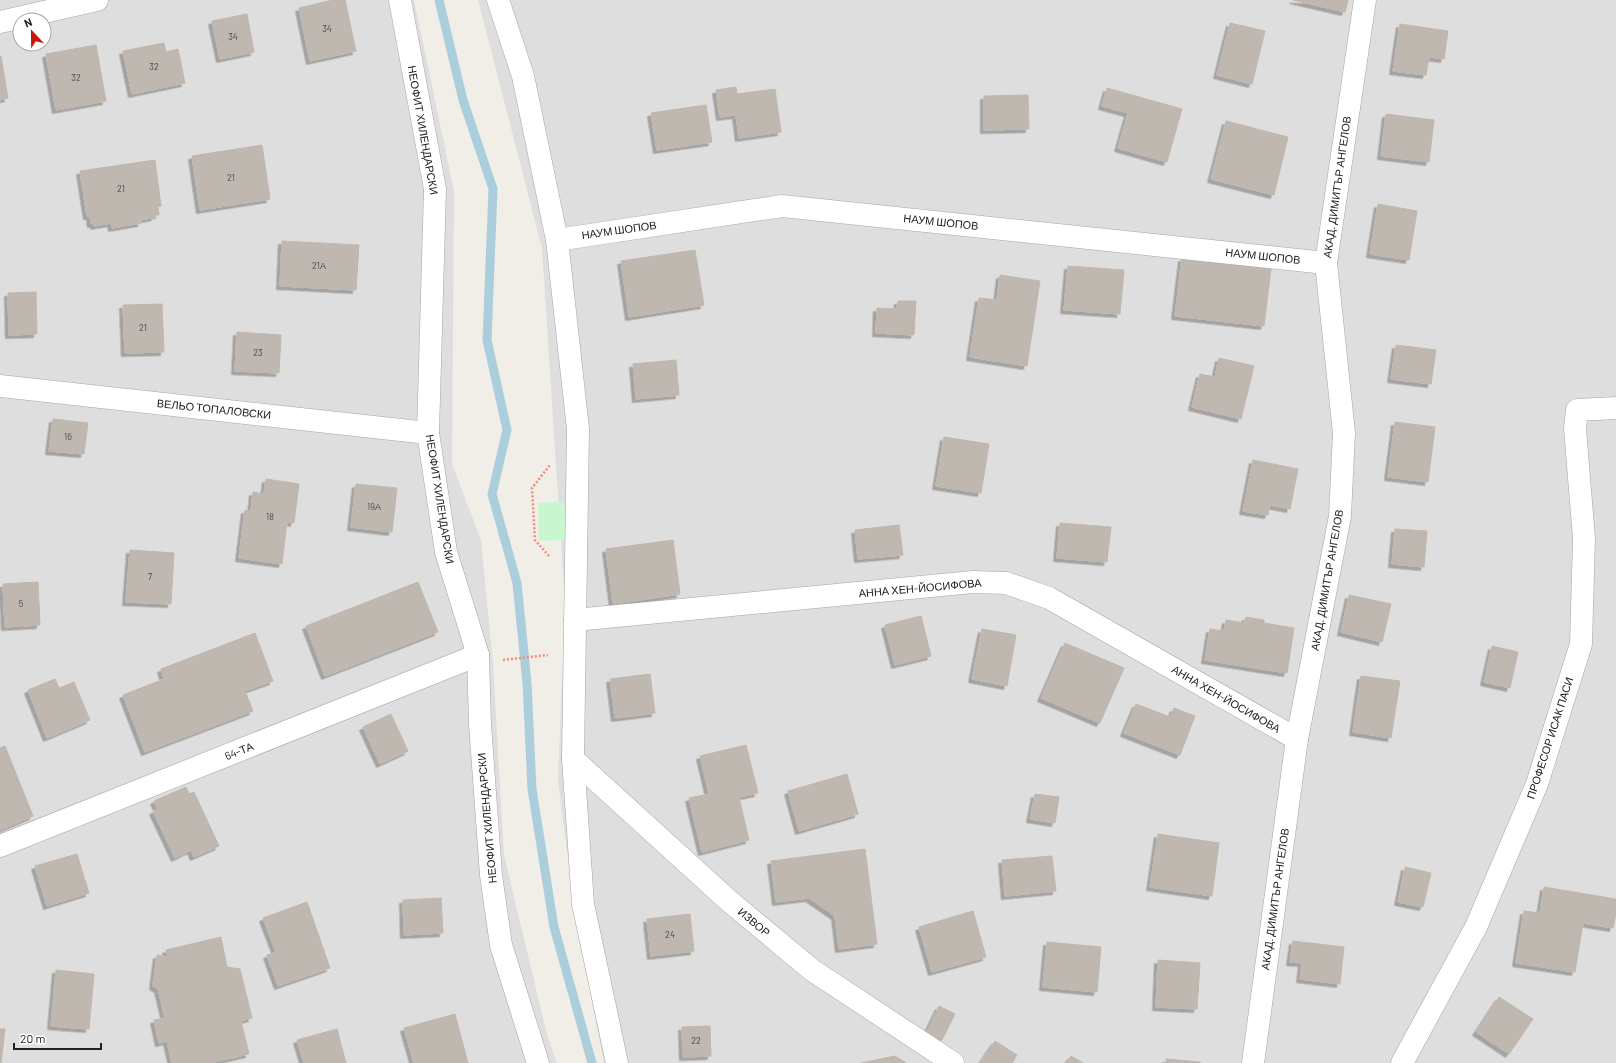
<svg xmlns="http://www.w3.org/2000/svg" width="1616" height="1063" font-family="Barlow,sans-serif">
  <defs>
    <filter id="shadow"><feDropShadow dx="-3.5" dy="3.5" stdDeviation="0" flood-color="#0004"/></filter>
  </defs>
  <rect width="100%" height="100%" fill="#f1eee8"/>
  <!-- residential -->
  <g fill="#dfdede" fill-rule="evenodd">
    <path d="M0 0H414L454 191 452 464 481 540 493 664 504 855 547 1035 557 1063H0ZM20 20H44V44H20Z"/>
    <polygon points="478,0 1616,0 1616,1063 604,1063 575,914 558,781 565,605 542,248"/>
  </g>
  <!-- park -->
  <polygon fill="#c8f7cf" points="565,501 567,540 539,541 538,503"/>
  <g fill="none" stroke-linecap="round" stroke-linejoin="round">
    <!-- stream -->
    <polyline stroke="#abcedc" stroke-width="9" points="439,0 463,100 493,189 487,340 507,430 492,494 517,583 527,683 532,789 554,927 592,1063"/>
  </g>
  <!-- building -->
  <g fill="#beb8b1" stroke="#c2b6ab" filter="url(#shadow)">
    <polygon points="333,0 345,0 356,51 310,61 299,8"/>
    <polygon points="1293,0 1348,0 1345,12"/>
    <polygon points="247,14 254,52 220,59 212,21"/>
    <polygon points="1230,23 1265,31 1252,84 1217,75"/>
    <polygon points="1400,24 1448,31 1444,59 1429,57 1426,75 1393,71"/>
    <polygon points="164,43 166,52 178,49 185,83 132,94 123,51"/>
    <polygon points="96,45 106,101 56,110 46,54"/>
    <polygon points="1,56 8,98 0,100 0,57"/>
    <polygon points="736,87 737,94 775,89 781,132 739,138 736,115 720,117 716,90"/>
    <polygon points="1107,88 1182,109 1167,162 1118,148 1128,113 1102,106"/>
    <polygon points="1028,95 1029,129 984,130 984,96"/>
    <polygon points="706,105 712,142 657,150 651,113"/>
    <polygon points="1386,114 1434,120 1429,162 1381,156"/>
    <polygon points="1226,121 1288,137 1274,195 1211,179"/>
    <polygon points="262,145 270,199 200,210 192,156"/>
    <polygon points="155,160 161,206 158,207 159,215 155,215 155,217 141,220 141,223 112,228 111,223 94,226 94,223 91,224 90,216 87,216 80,171"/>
    <polygon points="1378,204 1417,211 1409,260 1370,254"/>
    <polygon points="282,241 359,245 356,290 280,286"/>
    <polygon points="695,250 704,305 629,317 621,261"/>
    <polygon points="1182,258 1271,269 1264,326 1175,316"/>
    <polygon points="1068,266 1124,270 1120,314 1064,310"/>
    <polygon points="1000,275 1040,281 1027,366 970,357 979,298 997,300"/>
    <polygon points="36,292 37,334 9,335 8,293"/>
    <polygon points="898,301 916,301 914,335 876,333 877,308 897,309"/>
    <polygon points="162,304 164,352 125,353 123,305"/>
    <polygon points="237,332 281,335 279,373 235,371"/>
    <polygon points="1396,345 1436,350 1431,384 1391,379"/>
    <polygon points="1219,358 1254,366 1241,419 1192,407 1200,374 1215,377"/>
    <polygon points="676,360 679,395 636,399 633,364"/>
    <polygon points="53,419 88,423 84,454 49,451"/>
    <polygon points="1395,422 1435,427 1428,482 1388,477"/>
    <polygon points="944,437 989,444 981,493 936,486"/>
    <polygon points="1253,460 1298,469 1290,509 1270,505 1268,515 1243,511"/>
    <polygon points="266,479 299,484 294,523 287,522 282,564 239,558 245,510 251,511 253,492 264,494"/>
    <polygon points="356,484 397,488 392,532 351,527"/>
    <polygon points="1060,523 1111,527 1107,562 1057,558"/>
    <polygon points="899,525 903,555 858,559 855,530"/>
    <polygon points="1395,529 1427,531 1424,567 1392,564"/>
    <polygon points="673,540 680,594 613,604 606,549"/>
    <polygon points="130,550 174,553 171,604 126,602"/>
    <polygon points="38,582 40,625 5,627 3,584"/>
    <polygon points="418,582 438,632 325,676 306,626"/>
    <polygon points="1349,595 1391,604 1382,642 1341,632"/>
    <polygon points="921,616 931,656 895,665 885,625"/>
    <polygon points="1246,617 1264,620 1264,623 1294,628 1287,673 1205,660 1210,629 1224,631 1226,620 1244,623"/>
    <polygon points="982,629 1016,635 1007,686 972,679"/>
    <polygon points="255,633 273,681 245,691 253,711 145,752 123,695 164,679 161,669"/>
    <polygon points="1065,643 1124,668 1100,723 1041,698"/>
    <polygon points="1492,646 1518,652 1510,688 1484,682"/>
    <polygon points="650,674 655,713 615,718 610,679"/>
    <polygon points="1361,676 1400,681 1391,738 1353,732"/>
    <polygon points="55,679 59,688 74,682 90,720 47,738 28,690"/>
    <polygon points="1136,704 1170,717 1174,708 1195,716 1180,755 1124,733"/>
    <polygon points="391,714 408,751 380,764 363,727"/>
    <polygon points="746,745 758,793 739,797 749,840 702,852 689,798 709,794 700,756"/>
    <polygon points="5,746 33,816 0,830 0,748"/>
    <polygon points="847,774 858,814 799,831 788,791"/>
    <polygon points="186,787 189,794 194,792 219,846 194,857 191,850 175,858 153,811 158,809 154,801"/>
    <polygon points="1035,794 1059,797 1055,823 1030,819"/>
    <polygon points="1158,834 1219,843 1212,896 1150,887"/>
    <polygon points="865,849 877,944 839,949 835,916 809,898 776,902 771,861"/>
    <polygon points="77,854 89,893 47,906 35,866"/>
    <polygon points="1052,856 1056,891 1005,896 1002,860"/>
    <polygon points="1405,867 1431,873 1423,907 1398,902"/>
    <polygon points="1544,887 1616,899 1616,913 1613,928 1583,923 1575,972 1516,963 1524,911 1540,913"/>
    <polygon points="441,898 443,933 404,935 403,900"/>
    <polygon points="307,902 330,968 278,986 267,955 276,952 263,918"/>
    <polygon points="973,911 986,957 932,972 919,927"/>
    <polygon points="690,914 694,951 651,956 647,919"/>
    <polygon points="221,937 227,967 240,969 252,1018 241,1021 249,1054 210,1063 172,1063 167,1041 159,1043 154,1020 165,1018 158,989 153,986 157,955 167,957 166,950"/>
    <polygon points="1293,941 1344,947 1340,984 1300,979 1302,963 1290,962"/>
    <polygon points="1047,942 1101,947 1097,992 1043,987"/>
    <polygon points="1158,960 1200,963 1197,1009 1156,1007"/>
    <polygon points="56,970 94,974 89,1029 51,1026"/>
    <polygon points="1499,997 1533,1019 1509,1054 1476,1032"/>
    <polygon points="939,1006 955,1014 942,1040 926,1033"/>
    <polygon points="455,1014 468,1063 414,1063 404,1028"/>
    <polygon points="710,1026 711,1056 683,1057 682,1027"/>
    <polygon points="0,1029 5,1029 1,1063 0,1063"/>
    <polygon points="337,1029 346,1063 304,1063 297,1040"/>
    <polygon points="995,1041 1017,1055 1012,1063 980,1063"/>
    <polygon points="895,1056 906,1063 861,1063"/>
    <polygon points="1071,1056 1083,1063 1066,1063"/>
    <polygon points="1166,1059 1200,1062 1200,1063 1166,1063"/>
  </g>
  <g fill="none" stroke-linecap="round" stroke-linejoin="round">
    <defs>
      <g id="street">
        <polyline points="400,0 435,189 428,433 446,552 478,655 480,724 491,875 501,945 538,1063"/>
        <polyline points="498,0 523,76 557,240 578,429 573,759 583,904 617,1063"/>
        <polyline points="0,22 97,0"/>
        <polyline points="557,240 782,206 1326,263"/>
        <polyline points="0,386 428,433"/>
        <polyline points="575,620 973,582 1006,583 1049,598 1297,739"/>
        <polyline points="573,759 728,900 812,970 953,1063"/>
        <polyline points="0,846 478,655"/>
        <polyline points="1253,1063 1297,739 1340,516 1344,433 1326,263 1365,0"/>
        <polyline points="1402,1063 1476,927 1537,784 1581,644 1584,538 1575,429 1577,410 1616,408"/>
      </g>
    </defs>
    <!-- street casing -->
    <use href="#street" stroke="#a5a5a5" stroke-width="23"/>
    <!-- path -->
    <g stroke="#f38b76" stroke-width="2.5" stroke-dasharray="2 2" stroke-linecap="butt">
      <polyline points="549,556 535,540 532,488 550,465"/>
      <polyline points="503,660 548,655"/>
    </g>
    <!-- street -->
    <use href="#street" stroke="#fff" stroke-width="22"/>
  </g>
  <g text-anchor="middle" stroke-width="3.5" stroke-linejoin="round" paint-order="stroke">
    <!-- number labels -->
    <g font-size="9" fill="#484745">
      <text x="327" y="32">34</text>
      <text x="233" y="40">34</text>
      <text x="154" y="70">32</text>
      <text x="76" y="81">32</text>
      <text x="231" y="181">21</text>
      <text x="121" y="192">21</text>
      <text x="319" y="269">21А</text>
      <text x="143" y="331">21</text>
      <text x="258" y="356">23</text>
      <text x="68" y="440">16</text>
      <text x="374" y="510">19А</text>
      <text x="270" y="520">18</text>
      <text x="150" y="580">7</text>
      <text x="21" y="607">5</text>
      <text x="670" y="938">24</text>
      <text x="696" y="1044">22</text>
    </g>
    <!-- street labels -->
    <g font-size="11" fill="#212121" stroke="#fff">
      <text transform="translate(423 130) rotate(80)" y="4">НЕОФИТ ХИЛЕНДАРСКИ</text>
      <text transform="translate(1337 187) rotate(-82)" y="4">АКАД. ДИМИТЪР АНГЕЛОВ</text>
      <text transform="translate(941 222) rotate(6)" y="4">НАУМ ШОПОВ</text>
      <text transform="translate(619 230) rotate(-8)" y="4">НАУМ ШОПОВ</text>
      <text transform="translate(1263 256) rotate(6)" y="4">НАУМ ШОПОВ</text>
      <text transform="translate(214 409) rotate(6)" y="4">ВЕЛЬО ТОПАЛОВСКИ</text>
      <text transform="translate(440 499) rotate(81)" y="4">НЕОФИТ ХИЛЕНДАРСКИ</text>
      <text transform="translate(1327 580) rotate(-80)" y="4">АКАД. ДИМИТЪР АНГЕЛОВ</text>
      <text transform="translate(920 588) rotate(-5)" y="4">АННА ХЕН-ЙОСИФОВА</text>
      <text transform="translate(1226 699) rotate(30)" y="4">АННА ХЕН-ЙОСИФОВА</text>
      <text transform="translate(1550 738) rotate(-72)" y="4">ПРОФЕСОР ИСАК ПАСИ</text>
      <text transform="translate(239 751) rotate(-22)" y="4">64-ТА</text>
      <text transform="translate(487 818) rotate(-95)" y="4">НЕОФИТ ХИЛЕНДАРСКИ</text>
      <text transform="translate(1275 899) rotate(-82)" y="4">АКАД. ДИМИТЪР АНГЕЛОВ</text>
      <text transform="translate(754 922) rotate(40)" y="4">ИЗВОР</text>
    </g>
  </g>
  <!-- north arrow -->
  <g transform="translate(32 32) rotate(338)"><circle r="19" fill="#ffffff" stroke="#a6a6a6"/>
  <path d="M0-3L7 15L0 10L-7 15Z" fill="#c8160a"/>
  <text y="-6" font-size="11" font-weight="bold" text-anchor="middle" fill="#212121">N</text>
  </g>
  <!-- scale -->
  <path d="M14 1043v6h87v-6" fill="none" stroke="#212121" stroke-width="2"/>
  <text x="20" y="1043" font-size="12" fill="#212121" stroke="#ffffff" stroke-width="3" paint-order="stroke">20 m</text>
</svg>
